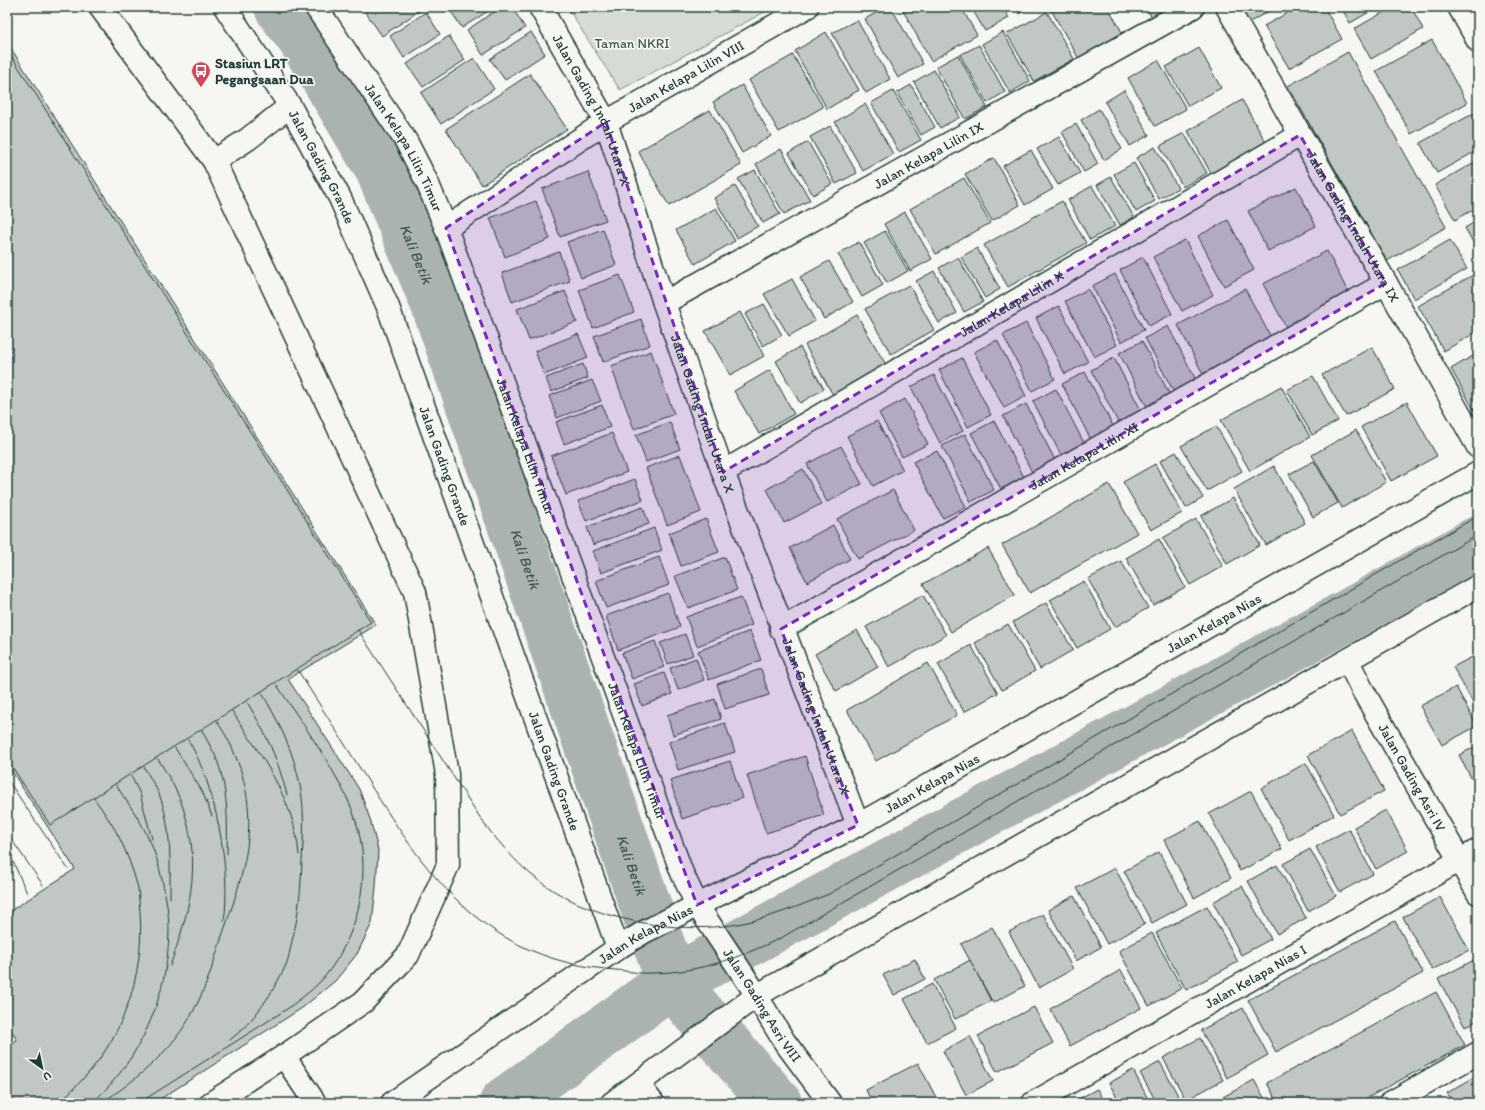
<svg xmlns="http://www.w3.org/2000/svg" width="1485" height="1110" font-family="Itim,sans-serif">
  <rect width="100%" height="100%" fill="#f6f6f2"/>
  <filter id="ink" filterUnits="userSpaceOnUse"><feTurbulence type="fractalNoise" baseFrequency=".025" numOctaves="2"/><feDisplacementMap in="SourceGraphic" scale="8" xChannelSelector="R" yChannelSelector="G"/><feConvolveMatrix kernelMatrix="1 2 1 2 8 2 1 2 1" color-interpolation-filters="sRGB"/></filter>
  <g filter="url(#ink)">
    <!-- green -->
    <polygon fill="#d6dbd6" stroke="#7a8c85" points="567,7 774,7 620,90"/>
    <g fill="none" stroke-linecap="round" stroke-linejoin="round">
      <!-- river -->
      <g stroke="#aab3ae" stroke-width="52">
        <path id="s1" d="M280 7 304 40 381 169 437 305 672 982 776 1103"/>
        <polyline points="505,1103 672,982 1352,613 1478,542"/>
      </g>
    </g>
    <!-- building -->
    <g fill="#c1c8c3" stroke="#1f3d34">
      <polygon points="369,7 425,7 382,36 364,10"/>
      <polygon points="448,7 494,7 462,28"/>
      <polygon points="501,7 512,7 525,28 483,55 467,30"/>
      <polygon points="887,7 891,7 923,64 898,78 865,19"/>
      <polygon points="901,7 961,7 977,35 931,61"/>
      <polygon points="971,7 1003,7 1009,18 985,31"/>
      <polygon points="1015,7 1031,7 1019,14"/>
      <polygon points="1053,7 1108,7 1123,34 1079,59 1050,8"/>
      <polygon points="1146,7 1170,7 1152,18"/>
      <polygon points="1239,7 1276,7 1248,23"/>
      <polygon points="1298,7 1324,7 1342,39 1289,68 1264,26"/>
      <polygon points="1341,7 1378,7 1350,23"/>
      <polygon points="1393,7 1411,7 1423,29 1371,59 1354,29"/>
      <polygon points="426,12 440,34 404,58 390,36"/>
      <polygon points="1047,12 1074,59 1034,81 1007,34"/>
      <polygon points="857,20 890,79 866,93 832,33"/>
      <polygon points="531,32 545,54 505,80 490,59"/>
      <polygon points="826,32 859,90 827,109 795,51"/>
      <polygon points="1003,32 1030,81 1010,93 982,44"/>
      <polygon points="449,36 465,60 423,87 407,64"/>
      <polygon points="1432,40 1467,103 1411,134 1376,71"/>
      <polygon points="7,42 376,625 288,679 359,789 370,819 378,850 376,887 372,923 357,954 335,981 302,1008 154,1103 7,1103 7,1047 17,1040 7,1024 7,913 75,869 7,764"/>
      <polygon points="979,45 1005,92 987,103 960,55"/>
      <polygon points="1199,48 1221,88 1188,106 1166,67"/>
      <polygon points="7,49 371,622 50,825 7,759"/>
      <polygon points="1348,52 1446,227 1387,261 1288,86"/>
      <polygon points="793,55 823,107 779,132 749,80"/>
      <polygon points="958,55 987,107 965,119 936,67"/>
      <polygon points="474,58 494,89 441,124 421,93"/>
      <polygon points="1158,60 1186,109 1155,126 1128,78"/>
      <polygon points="934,70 960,117 940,128 914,82"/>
      <polygon points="530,74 567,129 482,185 446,129"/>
      <polygon points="742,85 771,136 742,153 713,102"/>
      <polygon points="911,85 935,127 921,135 897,93"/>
      <polygon points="1124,90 1149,135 1130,146 1105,102"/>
      <polygon points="893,91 921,140 899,152 871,103"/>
      <polygon points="1242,100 1268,146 1213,177 1188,131"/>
      <polygon points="865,104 893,154 863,171 835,122"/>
      <polygon points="1099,109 1122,149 1104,160 1081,120"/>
      <polygon points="710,110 741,165 669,206 638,151"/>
      <polygon points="1478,111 1478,150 1437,173 1420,143"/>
      <polygon points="1076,124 1098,164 1084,172 1062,132"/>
      <polygon points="830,126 857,173 836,184 810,137"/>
      <polygon points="1184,133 1207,173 1183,187 1160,146"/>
      <polygon points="1059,137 1080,173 1058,185 1037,149"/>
      <polygon points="808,142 832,184 813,195 789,153"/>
      <polygon points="1155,147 1178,188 1159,199 1136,158"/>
      <polygon points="781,149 810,200 784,214 756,164"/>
      <polygon points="1031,150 1053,189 1025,205 1003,166"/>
      <polygon points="994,158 1020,205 992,221 965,174"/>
      <polygon points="1478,160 1478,207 1455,220 1435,185"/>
      <polygon points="1134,163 1155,201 1136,212 1114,174"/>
      <polygon points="755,170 780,214 763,223 738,179"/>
      <polygon points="588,172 606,220 560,237 542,189"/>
      <polygon points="1111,177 1134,217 1120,225 1097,185"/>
      <polygon points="964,178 990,223 936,254 910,209"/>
      <polygon points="735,186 758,226 737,238 714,198"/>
      <polygon points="1092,186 1115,226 1090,240 1068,200"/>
      <polygon points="1296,187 1316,226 1268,251 1248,211"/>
      <polygon points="536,201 550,239 505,257 490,218"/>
      <polygon points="1062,201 1086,243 1008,287 984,245"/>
      <polygon points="716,208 735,241 695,264 676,230"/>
      <polygon points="905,212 932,259 910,271 884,224"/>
      <polygon points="1228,220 1254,270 1224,286 1198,236"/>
      <polygon points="1478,220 1478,251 1465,228"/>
      <polygon points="603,229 616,265 581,278 567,242"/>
      <polygon points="885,231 908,271 887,283 864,243"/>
      <polygon points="1185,240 1213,295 1182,311 1153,257"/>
      <polygon points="1450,240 1467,269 1414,299 1398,270"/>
      <polygon points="859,242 883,285 862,297 838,254"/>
      <polygon points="977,248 1000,289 985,298 961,257"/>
      <polygon points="1327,251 1349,294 1286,327 1263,284"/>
      <polygon points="559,252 570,281 512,302 502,273"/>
      <polygon points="958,257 983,302 964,312 939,268"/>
      <polygon points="1143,257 1172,314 1149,326 1120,270"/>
      <polygon points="829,261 853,302 824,319 800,277"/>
      <polygon points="934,271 957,313 939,323 916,281"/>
      <polygon points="1115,274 1144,330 1121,342 1092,286"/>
      <polygon points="620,275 634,312 593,328 579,290"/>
      <polygon points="1473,275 1478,284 1478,331 1444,351 1418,306"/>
      <polygon points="792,279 815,321 789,336 764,294"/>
      <polygon points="909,285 934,330 891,354 865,309"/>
      <polygon points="1088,289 1117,345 1094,357 1065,301"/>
      <polygon points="1245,289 1272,339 1203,374 1178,325"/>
      <polygon points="565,291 577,322 529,340 517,309"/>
      <polygon points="764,304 782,335 763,346 745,314"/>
      <polygon points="1059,306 1088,362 1065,374 1036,318"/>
      <polygon points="740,312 764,356 730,375 705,331"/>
      <polygon points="857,315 886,365 833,395 805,345"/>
      <polygon points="641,319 650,345 603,362 594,336"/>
      <polygon points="1026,323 1055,379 1032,391 1003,335"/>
      <polygon points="1168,326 1197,382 1175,394 1145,338"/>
      <polygon points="578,334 588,358 544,375 535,351"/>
      <polygon points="997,340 1026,396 1004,408 974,352"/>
      <polygon points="1142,341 1171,397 1148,409 1119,353"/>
      <polygon points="800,347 824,389 800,403 776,361"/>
      <polygon points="1372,347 1395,389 1346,416 1322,375"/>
      <polygon points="651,351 674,414 634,429 611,366"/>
      <polygon points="1478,353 1478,417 1451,369"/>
      <polygon points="962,358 991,415 968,427 939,370"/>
      <polygon points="1114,358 1143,414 1120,426 1091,370"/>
      <polygon points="583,364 588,378 551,392 546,378"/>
      <polygon points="770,370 794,414 759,434 734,391"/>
      <polygon points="1085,372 1114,428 1091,440 1062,384"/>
      <polygon points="934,375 963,431 940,443 911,387"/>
      <polygon points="1313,376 1338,421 1312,435 1287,390"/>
      <polygon points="592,380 601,401 557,418 549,396"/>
      <polygon points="1281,386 1310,437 1250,471 1221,420"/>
      <polygon points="1056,389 1085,445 1062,457 1033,401"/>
      <polygon points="905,399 928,444 902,457 879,413"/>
      <polygon points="1407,402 1437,456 1391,481 1361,427"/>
      <polygon points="1026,404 1055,460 1032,472 1003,416"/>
      <polygon points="602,405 610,427 564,444 556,422"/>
      <polygon points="877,421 903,470 873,486 847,436"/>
      <polygon points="994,421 1024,477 1001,489 971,433"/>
      <polygon points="670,422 680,449 646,462 636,435"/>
      <polygon points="1216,426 1242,471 1207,491 1181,446"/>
      <polygon points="1356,430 1386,482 1342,508 1312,455"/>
      <polygon points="612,433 627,472 566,495 551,456"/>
      <polygon points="965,434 994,490 971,502 942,446"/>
      <polygon points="841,446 862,484 827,502 807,464"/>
      <polygon points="937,451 966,507 943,518 913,462"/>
      <polygon points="1176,452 1203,498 1186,508 1160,461"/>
      <polygon points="680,455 701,512 667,525 646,468"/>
      <polygon points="1314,461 1338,503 1313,517 1289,474"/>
      <polygon points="1155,464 1182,513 1151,530 1123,482"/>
      <polygon points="1274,466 1305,523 1266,545 1234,489"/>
      <polygon points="803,469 821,504 784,523 767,489"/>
      <polygon points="635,479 643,500 586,521 578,501"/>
      <polygon points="1109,484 1137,533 1030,593 1002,545"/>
      <polygon points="893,490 914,530 858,559 837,519"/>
      <polygon points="1233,498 1260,545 1227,564 1201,516"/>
      <polygon points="643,507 649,524 593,545 587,527"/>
      <polygon points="706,519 719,552 681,566 669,533"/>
      <polygon points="1196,519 1223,566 1190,585 1163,538"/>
      <polygon points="833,525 850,559 807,582 790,548"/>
      <polygon points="654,528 662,550 601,573 593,551"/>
      <polygon points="1159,539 1185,587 1153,605 1126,558"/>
      <polygon points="988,548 1015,595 951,632 923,584"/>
      <polygon points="659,557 669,585 606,608 596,581"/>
      <polygon points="725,557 737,590 688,608 675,576"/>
      <polygon points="1121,561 1148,608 1115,627 1088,579"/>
      <polygon points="1084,581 1110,629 1077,648 1050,600"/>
      <polygon points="668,593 680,627 618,650 606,616"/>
      <polygon points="923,595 946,635 889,667 866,627"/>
      <polygon points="741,597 752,625 697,646 686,617"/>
      <polygon points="1046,603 1073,650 1040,669 1013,622"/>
      <polygon points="1008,624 1035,671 1002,690 975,643"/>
      <polygon points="857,630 878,667 836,691 815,654"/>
      <polygon points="750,631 761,660 709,680 698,651"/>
      <polygon points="685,634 693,655 668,664 660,643"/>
      <polygon points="655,641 664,667 632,679 622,653"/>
      <polygon points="971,645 998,693 964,712 938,664"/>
      <polygon points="1478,654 1478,712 1453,667"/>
      <polygon points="696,658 704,680 678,690 670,668"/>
      <polygon points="928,663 957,715 876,761 847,710"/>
      <polygon points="761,669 769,695 725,709 717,684"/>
      <polygon points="664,673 672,694 642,706 634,684"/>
      <polygon points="1456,687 1477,726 1442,745 1420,706"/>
      <polygon points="715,699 721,719 673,735 667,715"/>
      <polygon points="725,723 735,752 678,770 669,742"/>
      <polygon points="1352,731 1384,791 1340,814 1308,755"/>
      <polygon points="1478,745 1478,791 1459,755"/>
      <polygon points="805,756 824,815 766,833 747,775"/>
      <polygon points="730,761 742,798 682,819 670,780"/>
      <polygon points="1306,763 1334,815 1289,840 1261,788"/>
      <polygon points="1251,791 1282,849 1240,871 1209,814"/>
      <polygon points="1386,810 1408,851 1376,869 1354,827"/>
      <polygon points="1200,821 1231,878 1194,898 1164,840"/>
      <polygon points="1349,829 1373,874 1340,892 1316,847"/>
      <polygon points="1310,849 1336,896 1308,911 1283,864"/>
      <polygon points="1159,852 1187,904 1152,923 1124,871"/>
      <polygon points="1277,865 1306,918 1277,934 1248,881"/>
      <polygon points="1115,868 1145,924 1107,944 1077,888"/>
      <polygon points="1242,886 1271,939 1241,955 1213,902"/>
      <polygon points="1074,896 1101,947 1076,961 1048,910"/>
      <polygon points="1440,897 1469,950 1432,970 1403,917"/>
      <polygon points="1207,906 1238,962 1186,990 1156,933"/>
      <polygon points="1043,914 1073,969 1039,988 1009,932"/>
      <polygon points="1395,921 1423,973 1276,1052 1248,1000"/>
      <polygon points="992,927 1025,986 993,1003 961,944"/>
      <polygon points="1152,933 1182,988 1149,1006 1119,951"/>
      <polygon points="915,959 925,979 894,995 883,975"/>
      <polygon points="970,960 991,1001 955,1019 934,980"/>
      <polygon points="1474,960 1478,967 1478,1020 1465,1027 1438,979"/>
      <polygon points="1121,970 1141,1008 1070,1046 1050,1009"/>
      <polygon points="932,984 956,1028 927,1043 904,999"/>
      <polygon points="1436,992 1465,1045 1358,1103 1278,1103 1267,1083"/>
      <polygon points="1034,1007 1053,1043 997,1072 978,1036"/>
      <polygon points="1243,1008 1268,1055 1227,1078 1201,1030"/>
      <polygon points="970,1036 993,1081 966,1095 943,1051"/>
      <polygon points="1200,1038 1223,1080 1186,1100 1163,1058"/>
      <polygon points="1160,1062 1182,1103 1157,1103 1140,1073"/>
      <polygon points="918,1063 939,1103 872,1103 866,1090"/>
      <polygon points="1133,1070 1150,1103 1120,1103 1109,1083"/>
      <polygon points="1478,1075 1478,1103 1453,1103 1447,1093"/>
      <polygon points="1254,1080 1267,1103 1212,1103"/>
      <polygon points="1097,1089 1105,1103 1074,1103 1073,1102"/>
    </g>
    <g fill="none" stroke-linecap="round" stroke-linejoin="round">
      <defs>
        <g id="minor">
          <polyline points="100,7 214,161 415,592 447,774 448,865 408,955 363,1002 284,1056 211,1103"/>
          <path id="s2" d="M225 7 290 106 340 198 388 307 618 948"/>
          <path id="s3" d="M316 7 406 141 427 182 446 228 682 873 697 905 750 985 784 1041 830 1103"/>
          <path id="s4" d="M540 7 606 122 664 303 723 472 858 825"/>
          <path id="s5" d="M1227 7 1386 283 1478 447"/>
          <polyline points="1459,7 1478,41"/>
          <polyline points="214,161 248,139 290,106"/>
          <path id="s6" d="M446 228 606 122 807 7"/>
          <path id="s7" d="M664 303 1193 7"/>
          <path id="s8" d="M723 472 1300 135"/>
          <path id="s9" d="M781 629 1386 283"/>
          <path id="s10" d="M1348 661 1362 689 1478 893"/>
          <polyline points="284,1056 315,1103"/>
          <polyline points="638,1084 653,1103"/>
          <path id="s11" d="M392 1103 618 948 644 932 858 825 1478 473"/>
          <polyline points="612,1103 756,996 1478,586"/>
          <path id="s12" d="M1033 1103 1478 850"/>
          <polyline points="1390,1103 1478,1053"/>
        </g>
      </defs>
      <!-- minor casing -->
      <use href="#minor" stroke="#1f3d34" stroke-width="25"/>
      <!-- minor -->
      <use href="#minor" stroke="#f6f6f2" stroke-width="22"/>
      <!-- tram -->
      <g stroke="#1f3d34" stroke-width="1">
        <path d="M358 630 485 825C503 847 521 869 545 885 596 921 682 936 743 923 773 917 801 905 829 894L1423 547 1478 516"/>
        <path d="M297 669C321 706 344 744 368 781 430 881 488 961 616 970 628 971 641 974 653 973 701 972 738 958 781 938L1478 535"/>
        <path d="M247 702C266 733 278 759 287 795"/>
        <path d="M232 711C261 756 295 800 299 855"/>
        <path d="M202 730C206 739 211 747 215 755 228 786 228 821 227 854"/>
        <path d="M188 740C215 782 232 872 224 921"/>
        <polyline points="175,748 202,791 212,816"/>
        <path d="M158 759C168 775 179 793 184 811 202 868 189 912 170 966"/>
        <path d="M144 767C149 776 155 785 159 794 172 827 170 863 170 898"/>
        <polyline points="131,776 140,794 152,839"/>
        <polyline points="7,779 68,869"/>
        <polyline points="7,833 43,885"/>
        <polyline points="7,848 27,893"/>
        <path d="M230 1040C255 1021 273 992 286 965 289 958 290 949 292 941 299 915 301 888 302 860 304 832 305 804 298 776 291 746 277 719 262 693"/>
        <path d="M58 1103C65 1098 70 1092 76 1086 122 1042 145 976 140 912 139 904 139 896 138 888 133 870 127 853 119 837 112 823 103 811 94 798"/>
        <path d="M92 1103C141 1059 168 997 169 931 169 914 166 897 162 880 159 866 155 851 148 837 140 819 127 802 116 785"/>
        <path d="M101 1103C138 1079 173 1050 194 1010 207 986 214 961 222 936 245 871 263 818 233 750 229 740 223 731 217 721"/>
        <path d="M139 1103 287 1009C300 999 315 989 326 975 365 925 375 857 347 798 328 758 301 722 277 685"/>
      </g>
    </g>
  </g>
  <!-- marked area -->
  <path fill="#7b2cbf" fill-opacity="0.2" stroke="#7b2cbf" stroke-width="3" stroke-dasharray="8 5" stroke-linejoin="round" d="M606 122 723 472 1300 135 1386 283 781 629 858 825 697 905 446 228Z"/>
  <!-- icons -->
  <defs>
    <symbol id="bus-pin" viewBox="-11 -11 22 30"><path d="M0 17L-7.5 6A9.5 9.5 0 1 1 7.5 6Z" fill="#d1495b" stroke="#f6f6f2"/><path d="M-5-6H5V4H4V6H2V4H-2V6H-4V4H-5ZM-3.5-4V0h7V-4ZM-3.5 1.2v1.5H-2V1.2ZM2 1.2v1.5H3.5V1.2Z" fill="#fff"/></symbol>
  </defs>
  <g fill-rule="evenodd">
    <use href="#bus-pin" x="190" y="60" width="22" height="30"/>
  </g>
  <g text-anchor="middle" stroke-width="3.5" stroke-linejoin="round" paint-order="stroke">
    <!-- park labels -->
    <g font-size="14" fill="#445d54" stroke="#f6f6f2">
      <text x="632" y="48">Taman NKRI</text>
    </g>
    <!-- poi labels -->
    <g font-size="14" font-weight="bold" fill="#1f3d34" stroke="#f6f6f2" text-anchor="start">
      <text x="215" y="68">Stasiun LRT<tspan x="215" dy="16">Pegangsaan Dua</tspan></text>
    </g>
    <!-- street labels -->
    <g font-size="14" fill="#1f3d34" stroke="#f6f6f2">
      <text dy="5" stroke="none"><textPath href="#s6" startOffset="284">Jalan Kelapa Lilin VIII</textPath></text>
      <text dy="5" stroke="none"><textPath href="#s4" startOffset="116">Jalan Gading Indah Utara X</textPath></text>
      <text dy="5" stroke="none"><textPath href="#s3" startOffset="166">Jalan Kelapa Lilin Timur</textPath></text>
      <text dy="5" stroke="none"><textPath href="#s7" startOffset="303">Jalan Kelapa Lilin IX</textPath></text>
      <text dy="5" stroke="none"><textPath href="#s2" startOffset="187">Jalan Gading Grande</textPath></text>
      <text dy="5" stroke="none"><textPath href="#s5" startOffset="253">Jalan Gading Indah Utara IX</textPath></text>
      <text dy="5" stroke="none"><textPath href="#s8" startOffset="334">Jalan Kelapa Lilin X</textPath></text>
      <text dy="5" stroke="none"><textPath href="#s4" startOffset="440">Jalan Gading Indah Utara X</textPath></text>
      <text dy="5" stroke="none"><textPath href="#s3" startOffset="490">Jalan Kelapa Lilin Timur</textPath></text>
      <text dy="5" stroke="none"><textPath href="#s9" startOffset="349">Jalan Kelapa Lilin XI</textPath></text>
      <text dy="5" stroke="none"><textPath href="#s2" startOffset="511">Jalan Gading Grande</textPath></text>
      <text dy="5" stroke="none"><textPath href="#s11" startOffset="953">Jalan Kelapa Nias</textPath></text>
      <text dy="5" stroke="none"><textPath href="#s4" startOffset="763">Jalan Gading Indah Utara X</textPath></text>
      <text dy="5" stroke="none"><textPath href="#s3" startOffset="814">Jalan Kelapa Lilin Timur</textPath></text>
      <text dy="5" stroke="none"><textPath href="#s2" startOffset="835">Jalan Gading Grande</textPath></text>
      <text dy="5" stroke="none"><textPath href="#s10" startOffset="133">Jalan Gading Asri IV</textPath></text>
      <text dy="5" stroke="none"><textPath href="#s11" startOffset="629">Jalan Kelapa Nias</textPath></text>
      <text dy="5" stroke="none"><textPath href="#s11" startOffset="305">Jalan Kelapa Nias</textPath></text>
      <text dy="5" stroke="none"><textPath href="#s12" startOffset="256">Jalan Kelapa Nias I</textPath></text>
      <text dy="5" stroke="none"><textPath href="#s3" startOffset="1099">Jalan Gading Asri VIII</textPath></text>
    </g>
    <!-- water labels -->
    <g font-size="15" font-style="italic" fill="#425a52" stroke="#f6f6f2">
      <text dy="5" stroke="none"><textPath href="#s1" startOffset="283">Kali Betik</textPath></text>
      <text dy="5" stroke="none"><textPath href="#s1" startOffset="607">Kali Betik</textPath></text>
      <text dy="5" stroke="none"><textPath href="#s1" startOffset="931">Kali Betik</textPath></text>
    </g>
  </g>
  <!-- margin -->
  <rect width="1485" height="1110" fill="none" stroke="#f6f6f2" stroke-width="24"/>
  <rect x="12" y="12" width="1461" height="1086" fill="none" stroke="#1f3d34" stroke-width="1.5" filter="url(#ink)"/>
  <!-- north arrow -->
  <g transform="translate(42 1068) rotate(147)" stroke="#f6f6f2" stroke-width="3" paint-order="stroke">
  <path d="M0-3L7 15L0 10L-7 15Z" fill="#1f3d34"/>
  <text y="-6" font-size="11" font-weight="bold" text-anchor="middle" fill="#1f3d34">U</text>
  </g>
</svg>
